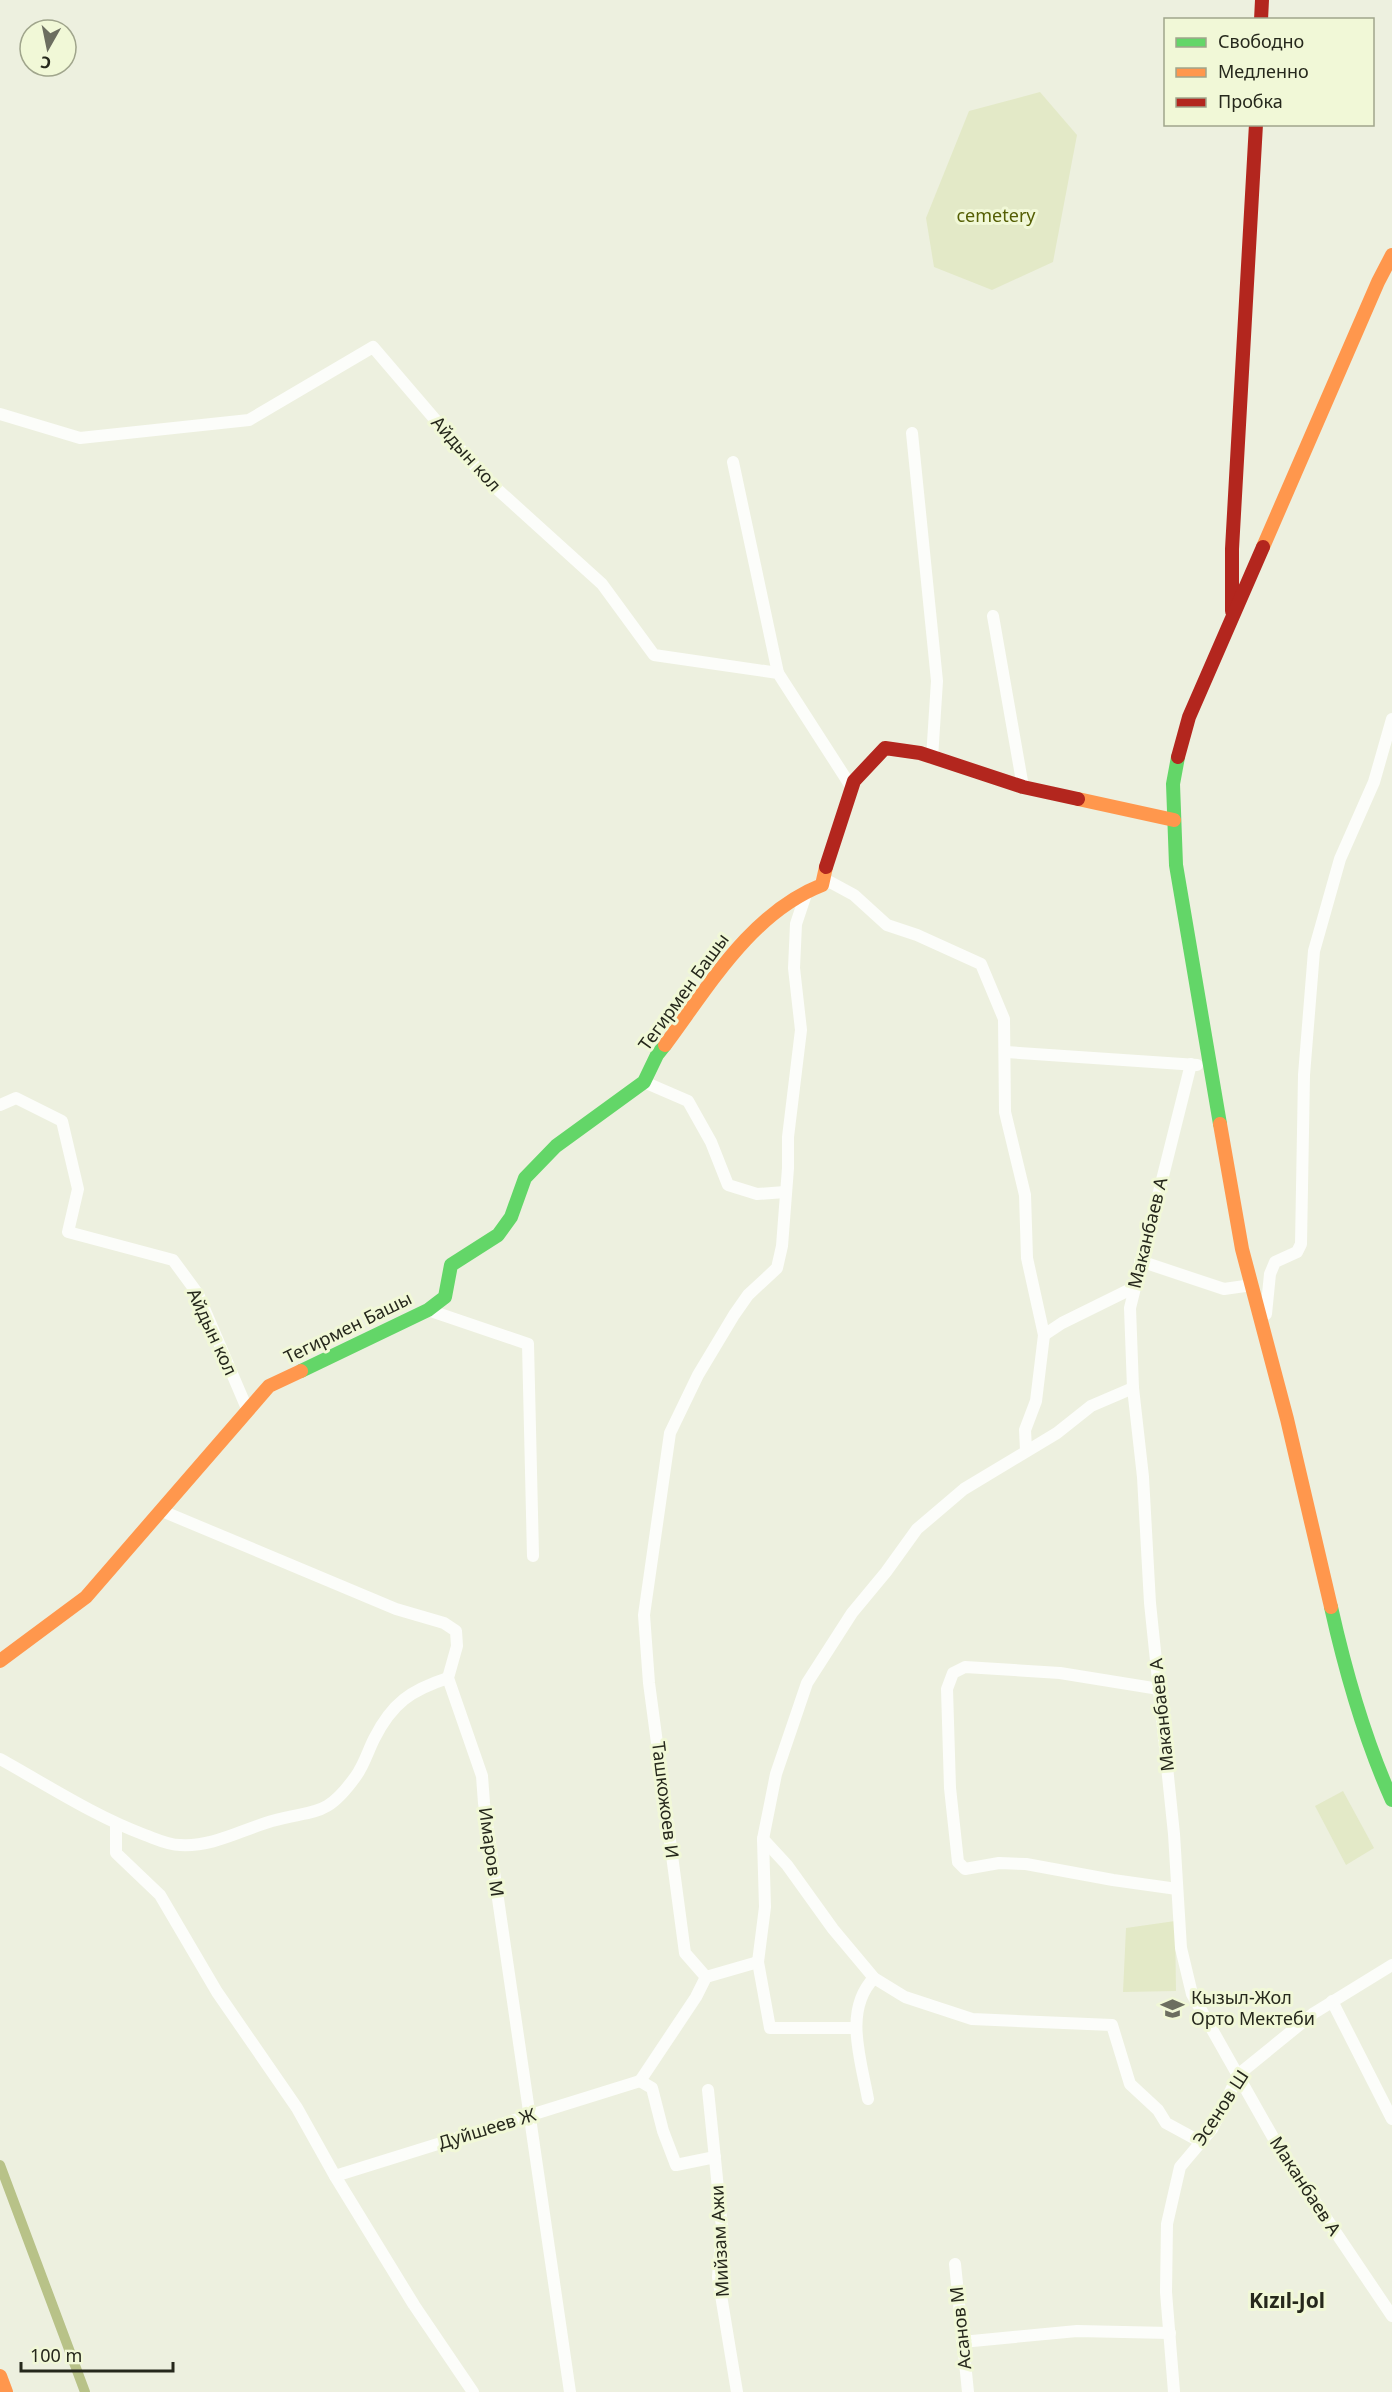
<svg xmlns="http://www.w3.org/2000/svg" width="1392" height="2392" font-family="'Noto Sans',sans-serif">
  <rect width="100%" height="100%" fill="#edf0df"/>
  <!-- green -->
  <g fill="#e3e9c7">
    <polygon points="1040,92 1077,135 1053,262 992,290 934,267 926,218 969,111"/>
    <polygon points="1343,1791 1374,1848 1346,1865 1315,1806"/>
    <polygon points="1175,1921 1176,1991 1123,1992 1126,1928"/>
  </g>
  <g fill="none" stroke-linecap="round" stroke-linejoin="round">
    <!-- canal -->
    <polyline stroke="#b8c288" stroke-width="10" points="0,2165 85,2392"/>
    <!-- street -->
    <g stroke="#fcfdfa" stroke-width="12">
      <polyline points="0,414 80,438 249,420 373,347 486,479 602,584 654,655 778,673 852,788"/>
      <polyline points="912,433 937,681 932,758"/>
      <polyline points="733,462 778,673"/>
      <polyline points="993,616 1023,787"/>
      <polyline points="822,885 830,882 854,895 887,925 917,935 981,964 1004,1019 1005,1112 1025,1195 1027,1258 1044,1335 1036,1401 1025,1430 1026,1450"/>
      <polyline points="1006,1052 1197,1065"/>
      <polyline points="1191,1064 1130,1308 1133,1388 1143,1477 1150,1603 1174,1834 1181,1948 1192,1994 1279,2148 1392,2316"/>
      <polyline points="644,1082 688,1101 711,1142 728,1185 757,1194 785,1192"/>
      <polyline points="0,1105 16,1098 62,1121 78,1189 68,1232 173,1260 198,1294 248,1411"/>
      <polyline points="1140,1261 1224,1289 1252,1285"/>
      <polyline points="428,1310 528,1344 533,1556"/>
      <polyline points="1266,1314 1270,1274 1275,1262 1297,1252 1301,1244 1304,1075 1314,951 1340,859 1374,782 1392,719"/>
      <polyline points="1044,1335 1062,1323 1135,1287"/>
      <polyline points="162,1511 396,1609 444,1623 456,1631 457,1646 448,1678 482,1776 484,1803 570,2392"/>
      <polyline points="1159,1689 1060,1673 965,1667 953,1673 947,1689 950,1788 958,1862 965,1869 999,1863 1026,1864 1113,1880 1177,1889"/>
      <path d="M0 1759C47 1785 94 1816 145 1835 156 1839 168 1845 180 1845 213 1847 241 1830 272 1821 316 1809 326 1818 356 1776 364 1765 368 1751 374 1739 392 1703 411 1690 448 1678"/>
      <polyline points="116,1825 116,1853 160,1895 217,1992 297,2108 335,2176 414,2305 473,2392"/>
      <polyline points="763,1839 787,1865 833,1929 874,1978 905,1997 972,2019 1112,2025 1130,2084 1158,2110 1166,2123 1201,2142"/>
      <polyline points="706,1977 685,1953 649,1683 644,1615 670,1433 698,1375 734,1315 748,1295 777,1268 782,1246 788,1168 788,1137 801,1030 794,968 796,924 807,891"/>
      <polyline points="706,1977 758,1962"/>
      <polyline points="1332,2001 1392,2119"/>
      <polyline points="855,2028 770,2028 758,1962 765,1907 763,1839 776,1774 807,1683 852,1613 886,1572 917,1529 964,1489 1057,1433 1091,1406 1133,1388"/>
      <polyline points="640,2081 652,2088 663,2131 676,2165 715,2157"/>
      <polyline points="640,2081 696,1997 706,1977"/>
      <polyline points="708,2090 722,2228 718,2277 737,2392"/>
      <path d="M868 2099C861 2060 843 2010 874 1978"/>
      <polyline points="335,2176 640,2081"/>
      <polyline points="955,2264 968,2392"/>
      <polyline points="962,2342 1077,2331 1170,2333"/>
      <polyline points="1174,2392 1166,2292 1167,2224 1180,2167 1212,2129 1239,2074 1314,2013 1392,1965"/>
    </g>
    <!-- fast -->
    <g stroke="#63d668" stroke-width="14">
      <polyline points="1178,757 1173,784 1176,865 1220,1124"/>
      <polyline points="301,1371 428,1310 445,1297 451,1265 498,1235 511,1217 525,1178 556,1146 644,1082 657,1055 665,1045"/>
      <path d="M1331 1607C1346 1674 1364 1738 1392 1800"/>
    </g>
    <!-- slow -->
    <g stroke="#ff974d" stroke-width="14">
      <polyline points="1263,547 1378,282 1392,255"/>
      <polyline points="1078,799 1174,820"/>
      <path d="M665 1045C709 986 751 913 822 885L826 867"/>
      <polyline points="1220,1124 1242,1249 1287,1419 1331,1607"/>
      <polyline points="0,1661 86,1597 269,1386 301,1371"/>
      <polyline points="0,2376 6,2392"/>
    </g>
    <!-- jam -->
    <g stroke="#b3261e" stroke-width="14">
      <polyline points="1261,20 1262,0"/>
      <polyline points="1232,611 1232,549 1256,124"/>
      <polyline points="1178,757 1189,717 1263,547"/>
      <polyline points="826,867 854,781 885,748 920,753 1023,787 1078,799"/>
    </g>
  </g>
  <!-- icons -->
  <defs>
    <symbol id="school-bare" viewBox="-9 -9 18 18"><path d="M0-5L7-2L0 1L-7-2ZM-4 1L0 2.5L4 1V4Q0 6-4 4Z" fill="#6c6e60" stroke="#f1f8d7" stroke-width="2.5" paint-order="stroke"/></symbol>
  </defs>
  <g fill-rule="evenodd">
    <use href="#school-bare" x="1156" y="1992" width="33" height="33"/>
  </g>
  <g text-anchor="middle" stroke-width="6" stroke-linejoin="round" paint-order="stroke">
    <!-- park labels -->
    <g font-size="18" fill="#545e03" stroke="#f1f8d7">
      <text x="996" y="222">cemetery</text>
    </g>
    <!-- street labels -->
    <g font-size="18" fill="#26281c" stroke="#f1f8d7">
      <text transform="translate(466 454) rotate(48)" y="6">Айдын кол</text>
      <text transform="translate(684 992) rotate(-54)" y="6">Тегирмен Башы</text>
      <text transform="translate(1148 1233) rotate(-76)" y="6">Маканбаев А</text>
      <text transform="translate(348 1328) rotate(-26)" y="6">Тегирмен Башы</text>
      <text transform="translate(212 1332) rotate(65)" y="6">Айдын кол</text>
      <text transform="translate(1162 1715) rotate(-96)" y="6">Маканбаев А</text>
      <text transform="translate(665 1800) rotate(83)" y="6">Ташкожоев И</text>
      <text transform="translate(491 1852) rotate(82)" y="6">Имаров М</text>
      <text transform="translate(1221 2108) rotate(-57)" y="6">Эсенов Ш</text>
      <text transform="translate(487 2129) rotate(-17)" y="6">Дуйшеев Ж</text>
      <text transform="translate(1305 2186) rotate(57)" y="6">Маканбаев А</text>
      <text transform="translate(720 2241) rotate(-93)" y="6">Мийзам Ажи</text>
      <text transform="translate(961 2328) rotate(-96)" y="6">Асанов М</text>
    </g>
    <!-- poi labels -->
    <g font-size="18" fill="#26281c" stroke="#f1f8d7" text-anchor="start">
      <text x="1191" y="2004">Кызыл-Жол<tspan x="1191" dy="21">Орто Мектеби</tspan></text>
    </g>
    <!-- quarter labels -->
    <g font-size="21" font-weight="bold" fill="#26281c" stroke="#f1f8d7">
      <text x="1287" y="2308">Kızıl-Jol</text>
    </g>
  </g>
  <!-- legend -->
  <rect x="1164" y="18" width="210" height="108" fill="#f1f8d7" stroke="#a0a58c" stroke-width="1.5"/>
  <rect x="1176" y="38" width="30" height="9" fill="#63d668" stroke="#a0a58c" stroke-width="1.5"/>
  <text x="1218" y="48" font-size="18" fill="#26281c">Свободно</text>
  <rect x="1176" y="68" width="30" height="9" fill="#ff974d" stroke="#a0a58c" stroke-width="1.5"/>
  <text x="1218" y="78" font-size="18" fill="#26281c">Медленно</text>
  <rect x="1176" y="98" width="30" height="9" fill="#b3261e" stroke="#a0a58c" stroke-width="1.5"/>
  <text x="1218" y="108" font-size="18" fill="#26281c">Пробка</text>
  <!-- north arrow -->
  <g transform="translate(48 48) rotate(189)"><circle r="28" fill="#f1f8d7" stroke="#a0a58c" stroke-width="1.5"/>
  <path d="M0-4.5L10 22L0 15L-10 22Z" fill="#6c6e60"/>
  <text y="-9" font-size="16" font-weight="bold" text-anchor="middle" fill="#26281c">С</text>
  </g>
  <!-- scale -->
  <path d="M21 2362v9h152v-9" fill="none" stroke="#26281c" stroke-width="3"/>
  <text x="30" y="2362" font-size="18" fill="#26281c" stroke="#f1f8d7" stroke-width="4.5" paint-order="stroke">100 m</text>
</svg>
